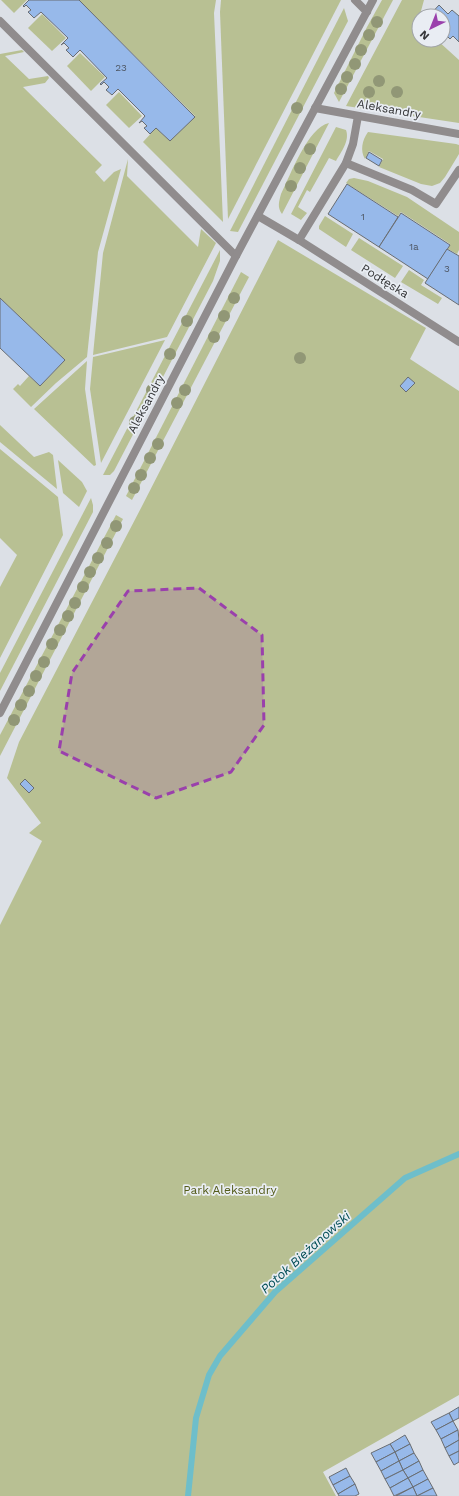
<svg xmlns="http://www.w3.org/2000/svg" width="459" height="1496" font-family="'Work Sans',sans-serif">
  <rect width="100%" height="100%" fill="#dce0e6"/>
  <!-- green -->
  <g fill="#b8c093">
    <polygon points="1,0 27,0 14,13"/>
    <polygon points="79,0 216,0 214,13 216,58 223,222 143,142 156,128 170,141 195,116"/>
    <polygon points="221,0 341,0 228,219 220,12"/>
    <polygon points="382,0 393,0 339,102 334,93 367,27"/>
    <polygon points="402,0 424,0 418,22 419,23 419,40 437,40 459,60 459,123 346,106"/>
    <polygon points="344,8 348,21 238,232 230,231"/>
    <polygon points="42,14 66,38 52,51 28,28"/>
    <polygon points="22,50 24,52 5,56 29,79 48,76 49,78 45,83 23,87 102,165 95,172 104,182 114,172 121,169 98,252 87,357 56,383 31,407 13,389 18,384 20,386 29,376 40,386 65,360 0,298 0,54"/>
    <polygon points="80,53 105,77 91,91 67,66"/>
    <polygon points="119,92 142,116 129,128 106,105"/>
    <path d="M329 123 282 214C277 207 279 202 281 194 290 176 308 127 329 123Z"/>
    <path d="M336 127 346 130C350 141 341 152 336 161L329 158 310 192 307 190 298 207 307 213 301 220 291 214Z"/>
    <path d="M368 132 456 144 459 145V154L445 177 440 183 432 186 421 184 379 167 383 159 369 151 365 159C360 151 362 140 368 132Z"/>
    <polygon points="128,159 127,176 198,247 201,229 216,243 167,337 93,355 103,253"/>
    <polygon points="354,178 368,181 407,197 459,232 459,250 457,254 448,249 450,244 401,212 398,216 346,183 349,179"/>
    <polygon points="325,216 353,234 346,247 319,229 319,226"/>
    <polygon points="359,238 403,266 395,278 351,250"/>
    <polygon points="278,240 426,328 410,359 459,391 459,1395 323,1472 336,1496 0,1496 0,925 42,841 29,833 41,823 7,778 19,742 141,508"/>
    <polygon points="220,250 220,261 213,281 114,471 110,475 103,475"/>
    <polygon points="409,270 424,280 421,285 442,298 438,304 401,282"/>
    <polygon points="241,272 249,277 132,500 126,496"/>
    <polygon points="165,340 101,463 90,389 93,357"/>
    <polygon points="87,361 85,389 96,465 94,466 34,409"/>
    <polygon points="0,425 34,457 49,452 53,455 57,489 0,442"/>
    <polygon points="0,449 58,497 63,535 0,658 0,587 17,555 0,538"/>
    <polygon points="58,460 82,482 87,491 79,507 63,493"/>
    <polygon points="91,498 93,505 93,512 0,691 0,673"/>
    <polygon points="116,515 123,519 0,756 0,735"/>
  </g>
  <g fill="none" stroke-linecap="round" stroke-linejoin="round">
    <!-- stream -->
    <polyline stroke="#6ebeca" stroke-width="6" points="188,1496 196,1418 209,1375 220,1356 275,1292 405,1178 459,1154"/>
  </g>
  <!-- building -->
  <g fill="#97b9ea" stroke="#696d72">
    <polygon points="29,0 79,0 195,117 170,141 156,128 150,134 144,128 147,126 142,121 139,123 145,116 118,89 112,95 106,90 109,87 104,82 101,85 100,84 107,78 80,50 73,57 66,50 69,48 64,43 61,45 68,38 41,12 34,18 28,12 31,10 26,5 24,7 23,6"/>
    <polygon points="439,5 448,14 452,10 459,16 459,42 453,36 450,39 443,32 443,16 429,16"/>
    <polygon points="369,152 382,160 379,166 366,158"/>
    <polygon points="347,184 398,217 379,247 328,214"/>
    <polygon points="401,213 450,245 428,279 379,247"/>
    <polygon points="447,249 459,256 459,305 425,283"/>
    <polygon points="0,298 65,360 40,386 0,348"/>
    <polygon points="408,377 415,383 406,392 400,386"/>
    <polygon points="25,779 34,788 29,793 20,784"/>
    <polygon points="459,1407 459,1418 453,1421 449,1413"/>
    <polygon points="449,1413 453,1421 436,1430 431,1422"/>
    <polygon points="453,1421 458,1430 441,1439 436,1430"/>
    <polygon points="458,1430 459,1440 445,1448 441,1439"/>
    <polygon points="405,1435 410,1444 395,1452 390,1444"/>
    <polygon points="459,1440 459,1451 449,1456 445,1448"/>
    <polygon points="390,1444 395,1452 376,1462 371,1453"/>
    <polygon points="410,1444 414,1453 399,1461 395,1452"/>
    <polygon points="459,1451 459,1462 454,1465 449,1456"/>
    <polygon points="395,1452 399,1461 381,1471 376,1462"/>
    <polygon points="414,1453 419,1461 403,1470 399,1461"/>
    <polygon points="399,1461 403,1470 385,1479 381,1471"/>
    <polygon points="419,1461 423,1470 408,1478 403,1470"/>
    <polygon points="346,1468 350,1476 333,1485 329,1477"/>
    <polygon points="403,1470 408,1478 390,1488 385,1479"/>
    <polygon points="423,1470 428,1479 413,1487 408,1478"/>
    <polygon points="350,1476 355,1484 338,1494 333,1485"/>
    <polygon points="408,1478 413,1487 394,1496 390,1488"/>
    <polygon points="428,1479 433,1488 417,1496 413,1487"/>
    <polygon points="355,1484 359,1494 355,1496 339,1496 338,1494"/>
    <polygon points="413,1487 417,1496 396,1496"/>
    <polygon points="433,1488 437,1496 417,1496"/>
  </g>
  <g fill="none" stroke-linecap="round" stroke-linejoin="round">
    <!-- lane -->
    <g stroke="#908c8d" stroke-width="8">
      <polyline points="355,0 367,12"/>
      <polyline points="0,21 236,256"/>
    </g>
    <!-- street -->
    <g stroke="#908c8d" stroke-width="8">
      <polyline points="315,108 459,134"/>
      <polyline points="346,163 412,190 436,204 459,170"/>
      <polyline points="258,216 299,240 459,342"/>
      <polyline points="299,240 346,163 353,144 358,116"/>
      <polyline points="0,713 236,256 373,0"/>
    </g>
  </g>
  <!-- trees -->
  <g fill="#919776">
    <circle cx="377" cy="22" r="6"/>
    <circle cx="369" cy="35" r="6"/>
    <circle cx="361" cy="50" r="6"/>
    <circle cx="355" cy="64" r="6"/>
    <circle cx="347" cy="77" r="6"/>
    <circle cx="379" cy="81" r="6"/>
    <circle cx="341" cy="89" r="6"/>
    <circle cx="369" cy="92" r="6"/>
    <circle cx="397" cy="92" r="6"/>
    <circle cx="297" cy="108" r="6"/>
    <circle cx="310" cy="149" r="6"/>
    <circle cx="300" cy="168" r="6"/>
    <circle cx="291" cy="186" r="6"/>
    <circle cx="234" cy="298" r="6"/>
    <circle cx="224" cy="316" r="6"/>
    <circle cx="187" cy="321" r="6"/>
    <circle cx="214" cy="337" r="6"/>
    <circle cx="170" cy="354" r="6"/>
    <circle cx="300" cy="358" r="6"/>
    <circle cx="152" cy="390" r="6"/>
    <circle cx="185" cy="390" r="6"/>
    <circle cx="177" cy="403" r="6"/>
    <circle cx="135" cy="422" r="6"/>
    <circle cx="158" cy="444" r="6"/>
    <circle cx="150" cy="458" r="6"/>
    <circle cx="141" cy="475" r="6"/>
    <circle cx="134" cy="488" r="6"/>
    <circle cx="116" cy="526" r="6"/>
    <circle cx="107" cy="543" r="6"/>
    <circle cx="98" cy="558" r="6"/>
    <circle cx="90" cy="572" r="6"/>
    <circle cx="83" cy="587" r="6"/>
    <circle cx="75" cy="603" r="6"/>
    <circle cx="68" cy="616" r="6"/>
    <circle cx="60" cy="630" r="6"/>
    <circle cx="52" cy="644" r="6"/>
    <circle cx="44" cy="662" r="6"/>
    <circle cx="36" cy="676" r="6"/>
    <circle cx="29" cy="691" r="6"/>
    <circle cx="21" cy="705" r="6"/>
    <circle cx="14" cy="720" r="6"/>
  </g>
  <!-- marked area -->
  <path fill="#9a40ac" fill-opacity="0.2" stroke="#9a40ac" stroke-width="3" stroke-dasharray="8 5" stroke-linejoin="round" d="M199 588 262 635 264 725 231 772 156 798 59 751 72 673 128 591Z"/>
  <g text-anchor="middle" stroke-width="3.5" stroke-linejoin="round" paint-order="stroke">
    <!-- number labels -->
    <g font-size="10" fill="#4e5764">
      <text x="121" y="71">23</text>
      <text x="363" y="220">1</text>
      <text x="414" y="250">1a</text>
      <text x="447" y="272">3</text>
    </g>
    <!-- street labels -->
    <g font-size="12" fill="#353638" stroke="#e9edf3">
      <text transform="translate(389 109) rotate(10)" y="4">Aleksandry</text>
      <text transform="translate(385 281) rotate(32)" y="4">Podłęska</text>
      <text transform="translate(146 404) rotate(-62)" y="4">Aleksandry</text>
    </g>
    <!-- park labels -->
    <g font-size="12" fill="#545c1b" stroke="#e9edf3">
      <text x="230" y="1194">Park Aleksandry</text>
    </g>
    <!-- water labels -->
    <g font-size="13" font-style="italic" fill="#004d55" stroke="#e9edf3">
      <text transform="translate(305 1252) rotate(-42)" y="5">Potok Bieżanowski</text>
    </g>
  </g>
  <!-- north arrow -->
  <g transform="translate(431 28) rotate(223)"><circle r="19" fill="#e9edf3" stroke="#a1a4a8"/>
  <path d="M0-3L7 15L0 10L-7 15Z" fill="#9a40ac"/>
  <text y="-6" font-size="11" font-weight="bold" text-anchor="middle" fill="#353638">N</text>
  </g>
</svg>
